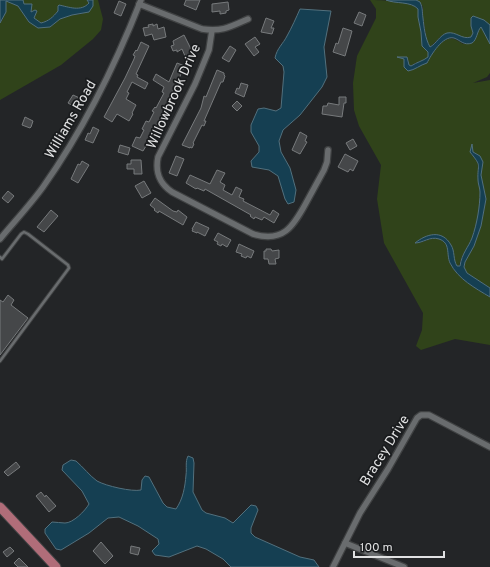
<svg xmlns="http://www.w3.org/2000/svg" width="490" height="567" font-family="Overpass,sans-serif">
  <rect width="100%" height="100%" fill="#232527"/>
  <!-- green -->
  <g fill="#30431a">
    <path d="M23 0H87L89 3C81 13 68 6 58 6V11C53 17 49 21 41 23L33 18 36 14C30 11 24 6 23 0Z"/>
    <polygon points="93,0 98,0 103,19 101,30 93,39 61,65 0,100 0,23 3,19 6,1 18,6 29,22 50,27 60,19 72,15 82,14 93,6"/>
    <path d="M370 0C381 0 411 1 418 9V17L421 32 422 46 428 52V57C423 61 417 61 411 66L409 65 408 59 398 57 405 59 413 70 420 65 427 63C431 54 443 35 454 39 457 40 460 42 463 44L475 39 479 29 481 27 490 44V73L487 77 473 83 490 80V288L467 273 464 267 465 262 474 246 481 226 486 199 481 175 482 162 480 156 473 152H470C483 168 477 163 478 180 478 184 480 188 480 192 480 207 477 224 472 238 468 248 462 253 459 266H457L455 263 451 245 435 234 420 243C428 239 438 235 446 243 450 248 447 257 450 264 459 279 475 288 490 297V345L455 339 421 350 416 346 422 330 423 313 384 243 377 199 381 165 359 126 354 110 353 83 357 56 376 18V9Z"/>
    <path d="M416 0H490V25L472 18 471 26 473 33 471 37C461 40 456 31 445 34 439 36 435 44 429 47L427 42 423 17V7L420 2Z"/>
  </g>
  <!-- water -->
  <g fill="#153f52" stroke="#52707d">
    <path d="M0 0H23L24 4H32L31 12 35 10 37 11 34 18 41 23C49 21 53 17 58 11V6L59 5C69 7 81 12 89 3L87 0H93V6L89 12 72 15 60 19 50 27 38 28 29 22 18 6 6 1V12L0 23Z"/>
    <path d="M386 0H416L420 2C423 8 422 12 423 18 424 27 425 38 430 47 436 44 440 35 447 33 456 31 462 40 471 37L473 33 471 26V18L473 16 484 20 490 25V44L481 27C477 31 477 40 472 43 464 46 460 40 454 38 443 35 431 55 427 63 420 65 415 70 408 71L404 67V59L397 57H407L409 65 411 66C417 62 423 61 428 57V52L422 46 421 32 418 17V9C411 1 395 4 386 0Z"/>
    <path d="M300 9 331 11 324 47 327 77 322 87 300 115 283 130 279 141 281 152 290 168 296 190 294 202 288 204 285 199 278 176 269 170 252 167 251 161 259 152V146L251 132V125L258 109 264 108 276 111 281 108 284 72 283 66 275 58C277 48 283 44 287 36 292 27 296 18 300 9Z"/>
    <path d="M472 144 473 152 480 156 483 162 481 175 486 199 481 226 474 246 465 262 464 267 467 273 490 288V297C475 288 458 279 450 263 446 254 451 243 439 239 430 236 423 243 415 243 426 234 442 229 451 245 455 251 453 260 457 266H460C462 253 468 248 472 238 477 224 480 206 480 192 480 188 478 184 478 180 477 163 483 168 470 152Z"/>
    <path d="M188 456 193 458 194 463 193 492 202 510 206 513 225 518 233 523 251 505 256 506 258 510 251 528V533L255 537 300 557 314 560 319 567H231L223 559 206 549 197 546 169 557 155 555 152 551 159 544 158 539 138 526 119 517 108 518 89 533 61 550 56 549 45 533V529L52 522C56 522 61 523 65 523 73 523 85 511 89 504L82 491 62 470 63 465 71 460 76 461C83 467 90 476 97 481 106 486 132 492 141 490L142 480 145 476 149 477 163 503 167 507 176 509C183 499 185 487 186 475 187 468 185 462 188 456Z"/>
  </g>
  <!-- building -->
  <g fill="#454749" stroke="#777a7c">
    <polygon points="186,0 200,0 196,10 184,5"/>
    <polygon points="119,1 126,4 121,16 114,13"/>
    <polygon points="228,2 229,10 226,11 226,13 220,14 220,11 212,12 212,4"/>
    <polygon points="359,12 366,15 362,26 354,23"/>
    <polygon points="266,18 274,21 271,28 274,28 272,34 261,32"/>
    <polygon points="153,24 153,26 157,24 158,29 164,27 166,37 154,40 152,34 145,36 143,28 149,27 148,25"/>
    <polygon points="343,28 352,31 345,56 333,52 336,43 338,44"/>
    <polygon points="184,35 193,53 185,56 182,49 177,52 177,50 173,51 171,46 174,45 173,41"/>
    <polygon points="255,37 260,44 255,47 259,52 254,56 245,44"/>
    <polygon points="141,42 149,46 136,74 138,75 137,77 148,83 145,89 132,82 127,92 129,93 126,99 136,105 132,113 133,114 129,121 117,114 112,122 104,117 125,78 134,59 135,56 133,55 136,50 137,51"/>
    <polygon points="230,46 236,50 229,62 222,58"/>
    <polygon points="177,63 185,66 182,72 147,146 146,146 143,151 132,146 136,137 140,138 144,130 142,129 146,121 149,122 154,112 152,111 155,107 156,108 164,93 162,92 164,87 153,80 156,74 169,82"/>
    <polygon points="217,70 224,73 224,75 225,76 223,82 221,82 204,121 206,121 204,126 202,125 193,143 194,144 192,148 190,147 190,148 182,145 201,108 204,96 206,97"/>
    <polygon points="241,83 248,85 244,97 235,93 237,88 239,89"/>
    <polygon points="73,95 84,100 83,102 79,102 75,107 68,103"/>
    <polygon points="339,97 346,97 346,103 344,103 342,117 322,114 323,106 327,106 328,103 339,105"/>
    <polygon points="237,101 242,106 237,111 232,106"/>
    <polygon points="25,117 33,121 31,127 30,128 22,125"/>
    <polygon points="93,127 99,130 93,143 85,140 88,133 90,134"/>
    <polygon points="300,132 307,136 305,141 307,142 300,154 292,150"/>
    <polygon points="353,139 357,146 350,150 346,143"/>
    <polygon points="120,145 130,148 128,155 118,152"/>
    <polygon points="345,154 358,161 353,171 350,169 348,172 338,167"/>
    <polygon points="176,156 184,159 177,176 169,173"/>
    <polygon points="131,160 141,160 142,174 134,174 134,169 127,169 127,164 131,164"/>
    <polygon points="82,161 89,165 78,183 71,179 78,164 80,165"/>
    <polygon points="217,170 225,173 220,182 225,185 223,190 232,195 236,187 242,190 239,197 244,199 243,201 270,215 273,210 279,214 274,223 264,217 262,220 255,217 254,219 250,216 251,215 205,189 204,191 197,188 196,189 186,183 190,175 210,184"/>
    <polygon points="144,181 151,193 142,198 135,186"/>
    <polygon points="8,191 14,196 8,203 2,198"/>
    <polygon points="155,198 173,211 177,212 178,210 187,217 183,225 159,211 158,213 154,210 155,209 150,205"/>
    <polygon points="51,210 58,216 44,232 37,227"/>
    <polygon points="196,222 209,228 205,236 197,232 197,233 192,231 193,229 192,229"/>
    <polygon points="218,233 231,240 227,247 222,244 221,246 217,244 218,242 214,240"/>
    <polygon points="239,244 254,251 251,258 247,256 246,258 241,256 242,254 236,252"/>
    <polygon points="266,249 271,249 272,251 279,250 279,258 275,259 276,264 269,264 268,259 264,259 264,251 266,251"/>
    <polygon points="8,295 14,300 11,305 28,318 0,355 0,300 3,302"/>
    <polygon points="16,462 20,467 8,476 4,472"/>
    <polygon points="41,492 45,497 46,495 56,506 49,512 36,496"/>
    <polygon points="101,542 113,556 105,564 93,551"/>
    <polygon points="131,546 140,548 138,555 130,553"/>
    <polygon points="10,547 14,551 7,557 3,552"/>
    <polygon points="19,558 28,567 18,567 14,563"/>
  </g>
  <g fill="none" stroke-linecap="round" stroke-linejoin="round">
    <defs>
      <polyline id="lane" points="0,257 2,259 21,234 24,232 28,234 68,265 69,268 0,361"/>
      <g id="street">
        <path d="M139 4 202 29C222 32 230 27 248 19"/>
        <path d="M212 30 209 50 195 84 158 157C155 172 159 183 172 192L253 234C283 243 293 227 306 203 312 192 318 181 324 170L327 162 328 150"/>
        <path d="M0 239C14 222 30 205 43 187 84 129 115 66 141 0"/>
        <polyline points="345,543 404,567"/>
        <polyline points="333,567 360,513 388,469 417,418 421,415 429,415 490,447"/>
      </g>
      <polyline id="primary" points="0,507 56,567"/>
    </defs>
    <!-- lane casing -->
    <use href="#lane" stroke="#3f4142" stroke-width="4.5"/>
    <!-- street casing -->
    <use href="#street" stroke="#3f4142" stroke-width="8"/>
    <!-- primary casing -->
    <use href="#primary" stroke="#3f4142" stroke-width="11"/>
    <!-- lane -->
    <use href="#lane" stroke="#696c6e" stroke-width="2.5"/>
    <!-- street -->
    <use href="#street" stroke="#696c6e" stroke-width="5.5"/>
    <!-- primary -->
    <use href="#primary" stroke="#b06d79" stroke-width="9"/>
  </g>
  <g text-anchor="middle" stroke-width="3.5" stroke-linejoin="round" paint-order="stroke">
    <!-- street labels -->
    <g font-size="14" fill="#e0e1e2" stroke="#1a1c1e">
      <text transform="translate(173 96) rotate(-66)" y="5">Willowbrook Drive</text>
      <text transform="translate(70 119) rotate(-60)" y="5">Williams Road</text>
      <text transform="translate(384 450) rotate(-58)" y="5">Bracey Drive</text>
    </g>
  </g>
  <!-- scale -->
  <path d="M354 551v6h90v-6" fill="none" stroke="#e0e1e2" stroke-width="2"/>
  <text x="360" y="551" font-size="12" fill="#e0e1e2" stroke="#1a1c1e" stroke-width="3" paint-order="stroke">100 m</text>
</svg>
